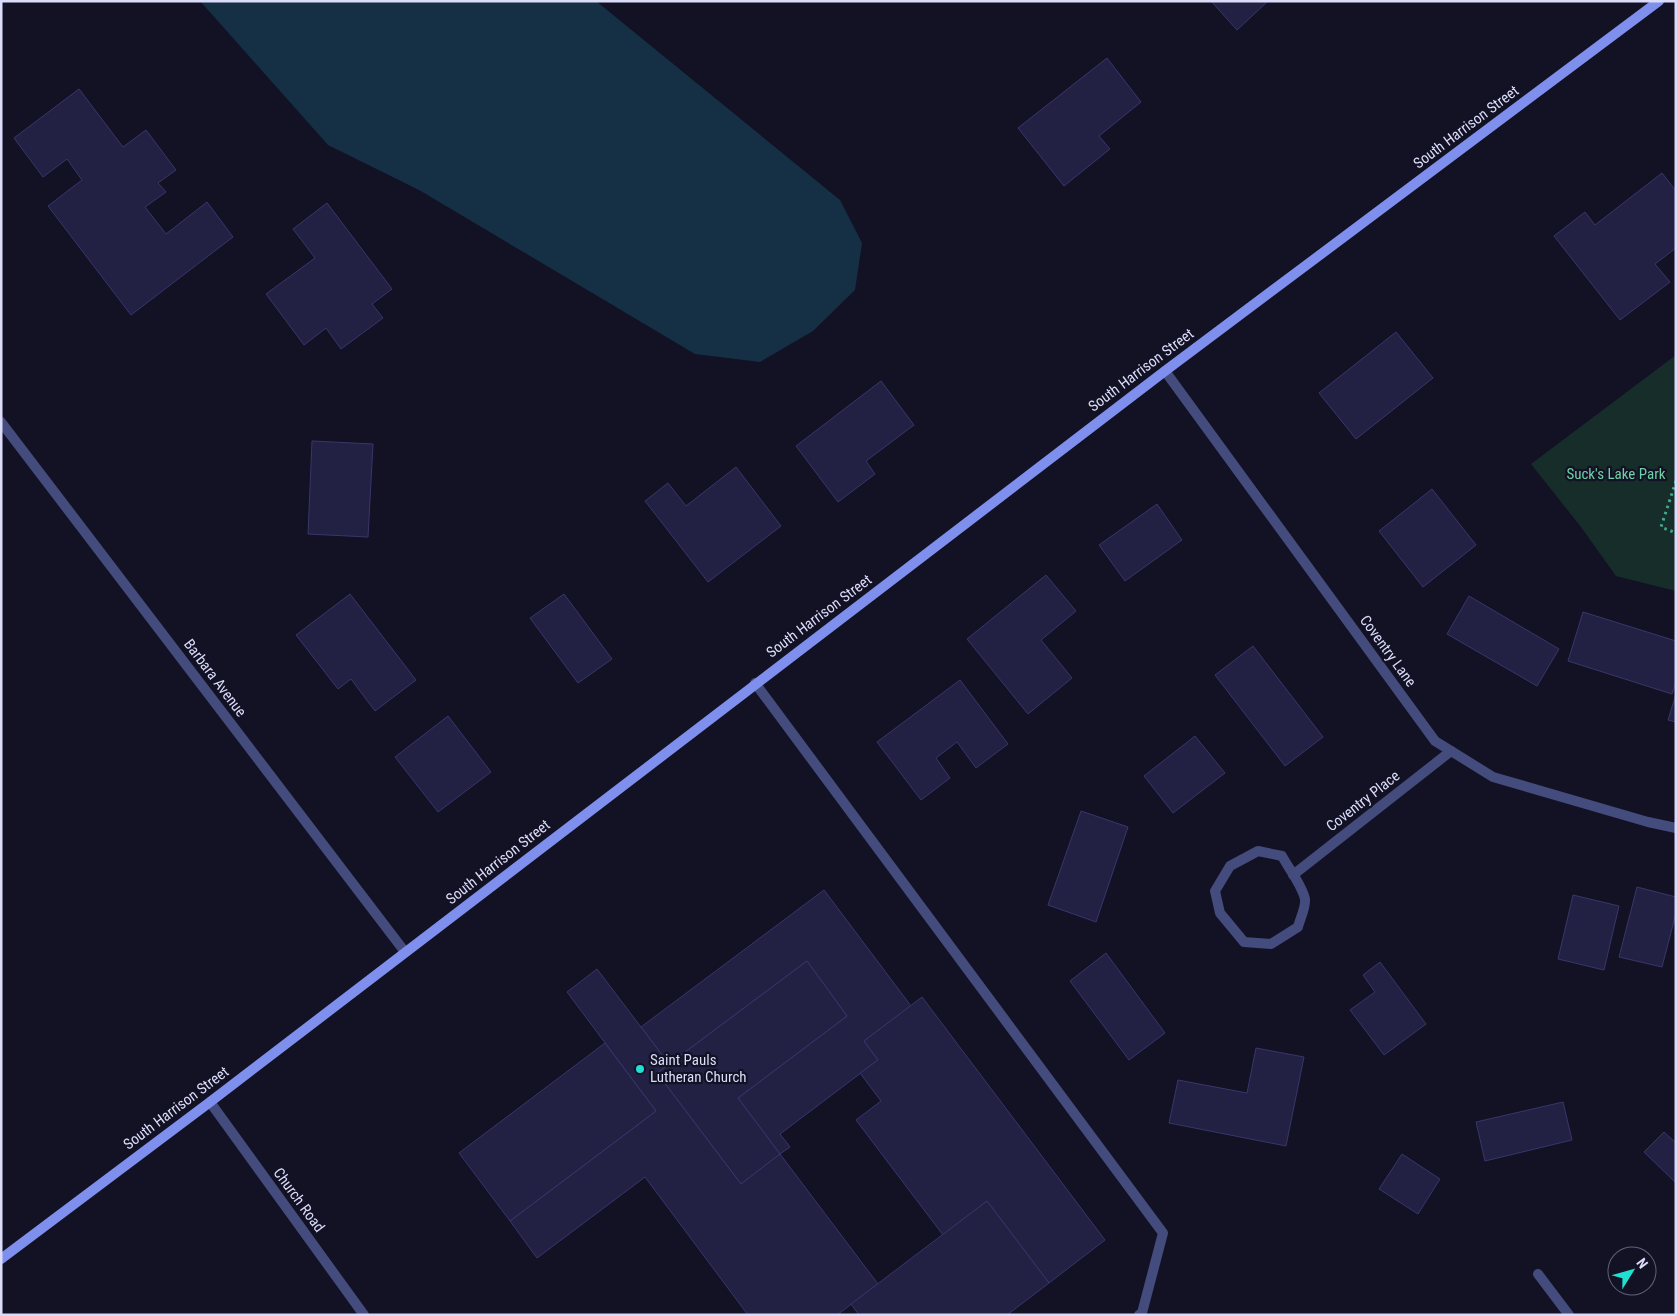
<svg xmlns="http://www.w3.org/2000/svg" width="1677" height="1316" font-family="'Roboto Condensed',sans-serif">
  <rect width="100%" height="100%" fill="#121224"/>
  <!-- green -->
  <polygon fill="#162d29" points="1676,355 1676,591 1616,576 1581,527 1531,464"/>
  <!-- water -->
  <polygon fill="#152f45" points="200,1 596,1 840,200 862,243 855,290 813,331 760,362 695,354 419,190 328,145"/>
  <!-- building -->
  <g fill="#222143" stroke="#38366b">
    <polygon points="1211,1 1268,1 1237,30"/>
    <polygon points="1107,58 1141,102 1099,136 1110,149 1064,186 1018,128"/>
    <polygon points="79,89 123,147 146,130 176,170 158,183 166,192 145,207 166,234 207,202 233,237 131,315 48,206 82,180 67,159 43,177 14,138"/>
    <polygon points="1662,173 1676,191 1676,248 1655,264 1670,282 1620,320 1554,236 1585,212 1595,225"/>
    <polygon points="327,203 392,289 372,304 383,318 341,349 326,328 304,345 266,294 315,258 293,229"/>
    <polygon points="1396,332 1433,378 1356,439 1319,393"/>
    <polygon points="881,381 914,425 866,461 875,474 838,502 796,446"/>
    <polygon points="312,441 373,444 368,537 308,534"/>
    <polygon points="736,467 781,526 708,582 645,501 668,483 686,506"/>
    <polygon points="1432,489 1476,545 1423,587 1379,531"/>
    <polygon points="1157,504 1182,540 1125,581 1099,545"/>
    <polygon points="1046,575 1076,611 1041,640 1072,678 1028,714 967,639"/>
    <polygon points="350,594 416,680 375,711 351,679 338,689 296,635"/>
    <polygon points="564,594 612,659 578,683 530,618"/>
    <polygon points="1469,596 1559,649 1537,686 1447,634"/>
    <polygon points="1583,612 1676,641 1676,682 1672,694 1568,661"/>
    <polygon points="1253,646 1323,737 1285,766 1215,675"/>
    <polygon points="960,680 1008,744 976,768 957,742 936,758 950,778 921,800 877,742"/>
    <polygon points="1676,694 1676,722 1668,720"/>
    <polygon points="448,716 491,772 438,812 395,757"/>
    <polygon points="1195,736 1225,773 1173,813 1144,776"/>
    <polygon points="1081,811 1128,827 1096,922 1048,905"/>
    <polygon points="1637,887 1676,897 1676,913 1662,967 1619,957"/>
    <polygon points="824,890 911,1006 864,1041 878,1060 780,1134 790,1147 780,1154 738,1098 847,1016 807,961 669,1064 641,1027"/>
    <polygon points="1573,895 1619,906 1604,970 1558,959"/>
    <polygon points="1106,953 1165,1033 1129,1060 1070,981"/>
    <polygon points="807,961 847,1016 738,1098 780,1154 741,1184 657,1073"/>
    <polygon points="1380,962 1426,1024 1384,1055 1350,1010 1375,992 1363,975"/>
    <polygon points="597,969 669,1064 657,1073 741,1184 780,1154 878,1284 837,1315 748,1315 645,1177 537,1258 510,1221 656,1111 567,992"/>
    <polygon points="922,997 1105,1240 1049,1283 987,1201 943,1235 856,1120 881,1101 860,1073 878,1060 864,1041"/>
    <polygon points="605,1043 656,1111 510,1221 459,1153"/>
    <polygon points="1256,1048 1304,1057 1286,1146 1169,1123 1178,1080 1247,1093"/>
    <polygon points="1563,1102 1572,1140 1485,1161 1476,1122"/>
    <polygon points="1664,1132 1676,1143 1676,1183 1644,1152"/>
    <polygon points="1402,1154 1440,1179 1418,1214 1379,1189"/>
    <polygon points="987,1201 1049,1283 1007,1315 859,1315 851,1304"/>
  </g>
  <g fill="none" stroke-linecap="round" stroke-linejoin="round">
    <!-- path -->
    <polyline stroke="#40a890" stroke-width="3" stroke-dasharray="2.5 4" stroke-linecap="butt" points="1676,481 1661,527 1676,533"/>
    <!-- lane -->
    <polyline stroke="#444b7d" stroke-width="10" points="755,683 1163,1233 1142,1313 1139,1315"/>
    <!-- street -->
    <g stroke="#444b7d" stroke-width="10">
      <polyline points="1165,371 1435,741 1493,777 1648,822 1676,828"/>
      <polyline points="1,422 405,952"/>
      <path d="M1258 851 1282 856C1289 869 1302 885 1305 899 1306 907 1300 919 1298 927L1271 944 1244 942 1220 913 1215 891 1230 866Z"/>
      <polyline points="1293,875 1451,751"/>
      <polyline points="210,1102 364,1315"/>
      <polyline points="1538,1274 1569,1315"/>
    </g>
    <!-- secondary -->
    <polyline stroke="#7f8fed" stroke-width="10" points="1,1259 210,1102 1165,371 1659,1"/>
  </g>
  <!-- markers -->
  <circle fill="#21e0d2" stroke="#121224" stroke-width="2" cx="640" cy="1069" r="5"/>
  <g text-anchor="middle" stroke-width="4.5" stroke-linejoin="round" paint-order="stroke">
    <!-- street labels -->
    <g font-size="15" fill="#dbdcfa" stroke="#121224">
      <text transform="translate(1466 127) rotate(-37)" y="5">South Harrison Street</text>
      <text transform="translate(1141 370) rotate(-37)" y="5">South Harrison Street</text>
      <text transform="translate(819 616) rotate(-37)" y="5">South Harrison Street</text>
      <text transform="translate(1388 651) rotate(54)" y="5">Coventry Lane</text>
      <text transform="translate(215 678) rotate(53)" y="5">Barbara Avenue</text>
      <text transform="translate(1363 801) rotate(-38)" y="5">Coventry Place</text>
      <text transform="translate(498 862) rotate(-38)" y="5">South Harrison Street</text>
      <text transform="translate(176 1108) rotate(-37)" y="5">South Harrison Street</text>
      <text transform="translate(299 1200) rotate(54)" y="5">Church Road</text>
    </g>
    <!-- park labels -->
    <g font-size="15" fill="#70d0a8" stroke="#121224">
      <text x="1616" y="479">Suck's Lake Park</text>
    </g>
    <!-- poi labels -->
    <g font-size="15" fill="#dbdcfa" stroke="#121224" text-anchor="start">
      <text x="650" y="1065">Saint Pauls<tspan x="650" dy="17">Lutheran Church</tspan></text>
    </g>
  </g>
  <!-- border -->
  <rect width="1677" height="1316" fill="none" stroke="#dbdcfa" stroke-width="5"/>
  <!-- north arrow -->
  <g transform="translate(1632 1271) rotate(53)"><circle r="24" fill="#121224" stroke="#62637a"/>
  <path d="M0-4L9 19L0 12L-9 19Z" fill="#21e0d2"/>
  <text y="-8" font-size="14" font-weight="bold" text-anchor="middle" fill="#dbdcfa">N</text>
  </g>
</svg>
